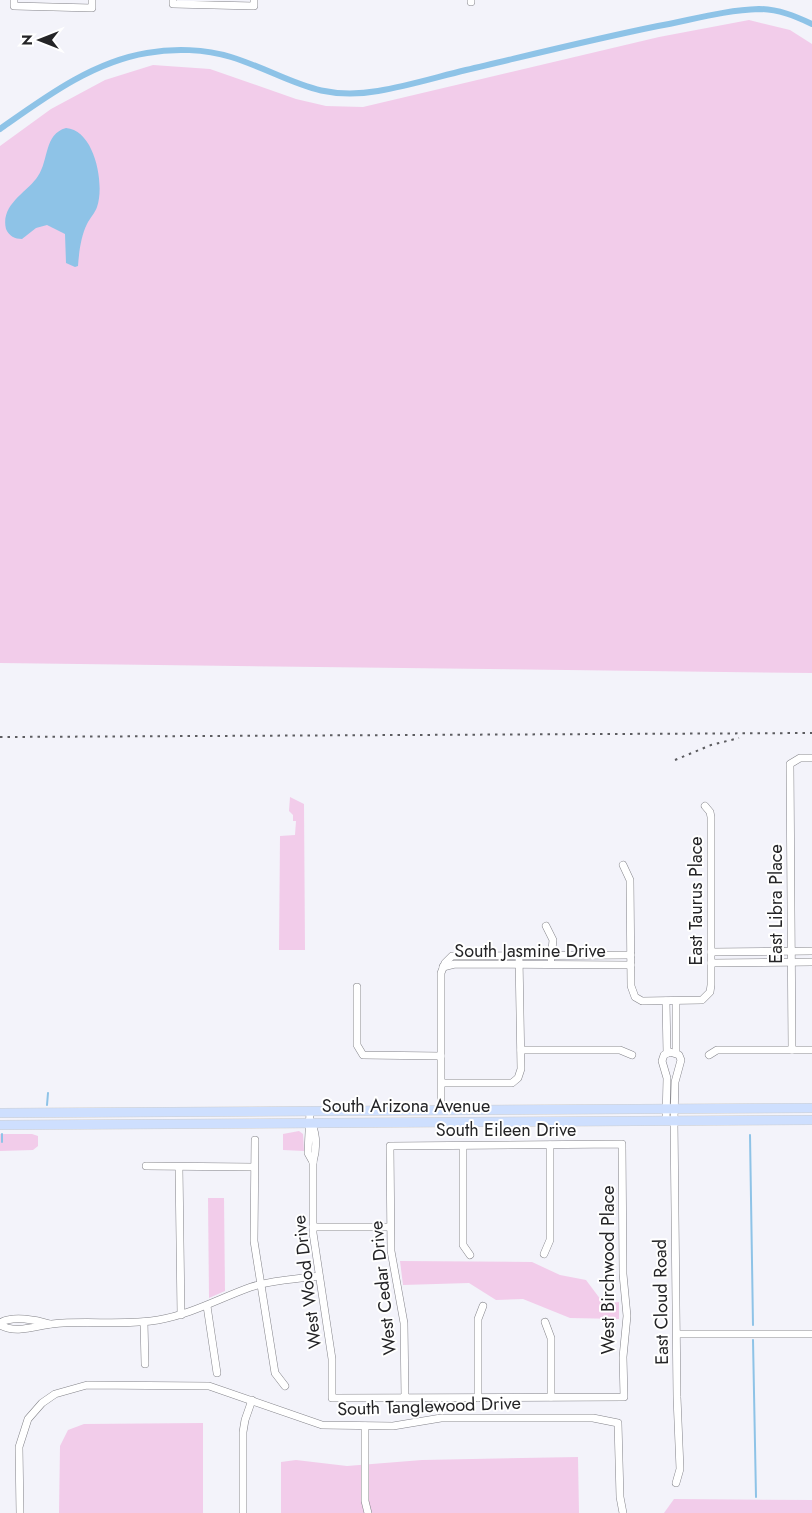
<svg xmlns="http://www.w3.org/2000/svg" width="812" height="1513" font-family="Jost,sans-serif">
  <rect width="100%" height="100%" fill="#f3f3fa"/>
  <!-- green -->
  <g fill="#f2ccea">
    <polygon points="749,20 790,30 812,44 812,673 0,663 0,146 51,109 105,80 153,65 210,69 296,99 326,106 363,107 659,37"/>
    <polygon points="290,797 304,804 305,950 279,950 280,836 295,835 296,821 293,821 293,815 289,811"/>
    <polygon points="299,1131 303,1134 304,1151 283,1150 283,1134"/>
    <polygon points="0,1134 32,1134 38,1136 38,1146 33,1150 0,1151"/>
    <polygon points="208,1198 224,1198 225,1291 209,1298"/>
    <polygon points="400,1261 532,1262 560,1275 586,1280 604,1304 619,1302 619,1319 570,1318 523,1299 496,1300 469,1283 403,1285"/>
    <polygon points="203,1423 203,1513 59,1513 60,1446 68,1430 84,1424"/>
    <polygon points="578,1457 579,1513 281,1513 281,1462 296,1460 347,1466 422,1460"/>
    <polygon points="674,1499 812,1500 812,1513 664,1513"/>
  </g>
  <!-- water -->
  <path fill="#8ec3e7" d="M66 128C95 130 105 185 97 207 95 213 90 218 87 224 81 236 79 252 78 266L75 267 66 263 65 234 47 225 36 228 22 239C15 239 9 236 6 229 0 204 28 192 38 176 49 160 44 134 66 128Z"/>
  <g fill="none" stroke-linecap="round" stroke-linejoin="round">
    <!-- stream -->
    <g stroke="#8ec3e7" stroke-width="2">
      <polyline points="47,1105 48,1093"/>
      <polyline points="750,1135 753,1325"/>
      <polyline points="2,1142 2,1134"/>
      <polyline points="753,1340 756,1497"/>
    </g>
    <!-- canal -->
    <path stroke="#8ec3e7" stroke-width="6" d="M0 129C44 98 92 62 147 53 174 48 205 49 231 57 288 75 314 102 378 91 408 86 437 77 466 70 530 55 594 39 658 26 691 20 725 10 759 9 778 9 795 16 812 24"/>
    <defs>
      <g id="minor">
        <polyline points="14,0 14,6 92,8 92,0"/>
        <polyline points="173,0 173,4 254,6 254,0"/>
        <polyline points="471,2 471,0"/>
        <polyline points="623,865 630,880 631,986 635,997 642,1001 702,1000 710,992 711,985 711,817 710,812 705,806"/>
        <polyline points="546,926 553,940 551,959"/>
        <polyline points="711,952 812,951"/>
        <polyline points="711,963 812,962"/>
        <polyline points="443,967 455,964 631,965"/>
        <polyline points="357,987 357,1045 363,1055 441,1056"/>
        <polyline points="666,1001 667,1053"/>
        <polyline points="676,1001 676,1053"/>
        <polyline points="521,1050 620,1050 632,1055"/>
        <polyline points="792,1050 790,764 800,758 812,758"/>
        <polyline points="709,1055 717,1050 812,1050"/>
        <polyline points="442,1083 512,1083 518,1078 521,1069 519,957"/>
        <polyline points="441,1110 441,973 445,963 452,956 631,955"/>
        <polyline points="310,1111 308,1153 313,1162"/>
        <polyline points="666,1120 667,1078 662,1061 664,1055 670,1052 679,1055 681,1060 675,1082 674,1120 677,1397 680,1469 676,1483"/>
        <path d="M311 1122C317 1135 317 1148 313 1162V1233L332 1359V1398L624 1397 623 1357 627 1316 623 1274 622 1144 390 1146 391 1251 404 1323 405 1398"/>
        <polyline points="255,1140 254,1241 275,1373 285,1386"/>
        <polyline points="463,1146 463,1245 470,1255"/>
        <polyline points="146,1166 254,1167"/>
        <polyline points="179,1167 181,1315"/>
        <polyline points="313,1227 390,1227"/>
        <polyline points="544,1254 550,1240 550,1145"/>
        <polyline points="207,1306 217,1373"/>
        <polyline points="144,1322 145,1364"/>
        <polyline points="545,1322 551,1338 551,1397"/>
        <path d="M0 1323C12 1315 37 1320 50 1324"/>
        <path d="M0 1325C15 1334 36 1326 52 1324 87 1320 123 1326 158 1320 192 1314 220 1298 251 1287 272 1280 297 1279 319 1276"/>
        <polyline points="677,1334 812,1334"/>
        <polyline points="478,1398 478,1319 483,1306"/>
        <polyline points="365,1426 365,1501 368,1513"/>
        <polyline points="20,1513 19,1447 28,1419 42,1403 55,1394 87,1385 209,1386 322,1425 393,1426 441,1418 593,1418 618,1423 620,1497 623,1513"/>
        <polyline points="243,1513 243,1432 245,1420 252,1400"/>
      </g>
      <g id="major">
        <polyline points="0,1113 812,1108"/>
        <polyline points="0,1125 812,1120"/>
      </g>
    </defs>
    <!-- minor casing -->
    <use href="#minor" stroke="#838389" stroke-width="8"/>
    <!-- major casing -->
    <use href="#major" stroke="#cfcfcf" stroke-width="10"/>
    <!-- minor -->
    <use href="#minor" stroke="#fff" stroke-width="7"/>
    <!-- major -->
    <use href="#major" stroke="#cedffe" stroke-width="9"/>
    <!-- rail -->
    <g stroke="#5c5c60" stroke-width="2" stroke-dasharray="2.5 5" stroke-linecap="butt">
      <polyline points="0,737 812,733"/>
      <polyline points="675,760 711,745 739,738"/>
    </g>
  </g>
  <g text-anchor="middle" stroke-width="4" stroke-linejoin="round" paint-order="stroke">
    <!-- street labels -->
    <g font-size="18" fill="#242426" stroke="#fff">
      <text transform="translate(696 901) rotate(-90)" y="6">East Taurus Place</text>
      <text transform="translate(776 904) rotate(-90)" y="6">East Libra Place</text>
      <text x="530" y="957">South Jasmine Drive</text>
      <text x="406" y="1112">South Arizona Avenue</text>
      <text x="506" y="1136">South Eileen Drive</text>
      <text transform="translate(608 1270) rotate(-90)" y="6">West Birchwood Place</text>
      <text transform="translate(307 1282) rotate(-97)" y="6">West Wood Drive</text>
      <text transform="translate(383 1288) rotate(-96)" y="6">West Cedar Drive</text>
      <text transform="translate(661 1302) rotate(-91)" y="6">East Cloud Road</text>
      <text transform="translate(429 1406) rotate(-2)" y="6">South Tanglewood Drive</text>
    </g>
  </g>
  <!-- north arrow -->
  <g transform="translate(40 40) rotate(270)" stroke="#ffffff" stroke-width="4" paint-order="stroke">
  <path d="M0-4L9 19L0 12L-9 19Z" fill="#242426"/>
  <text y="-8" font-size="14" font-weight="bold" text-anchor="middle" fill="#242426">N</text>
  </g>
</svg>
